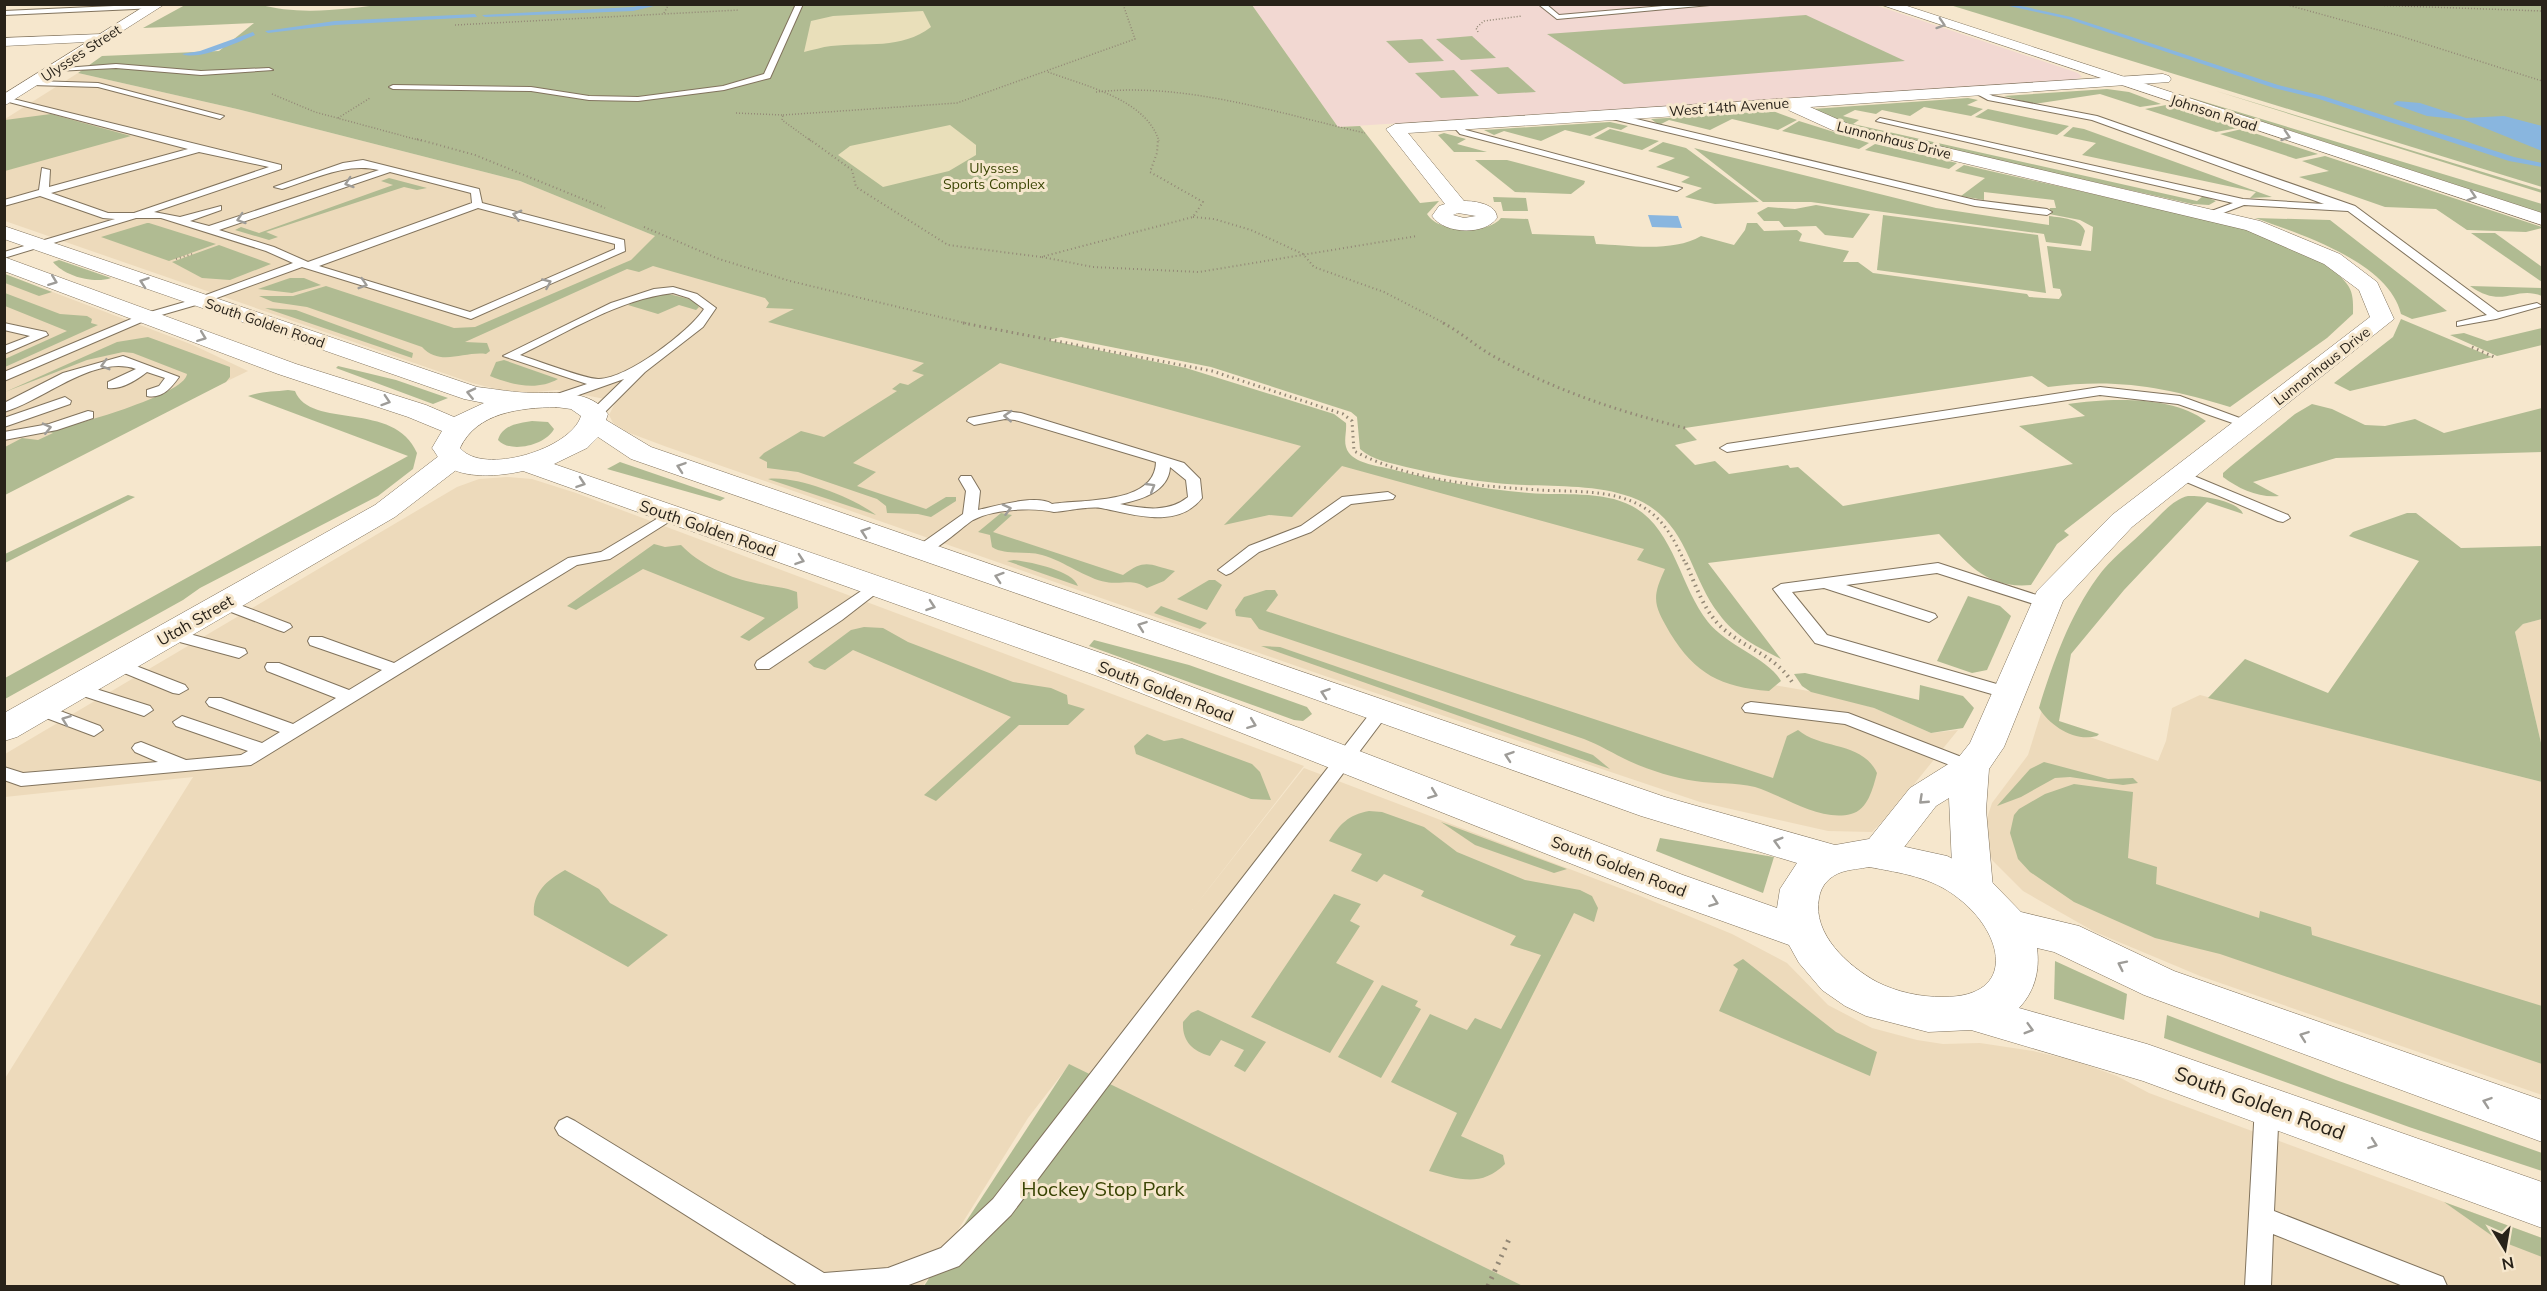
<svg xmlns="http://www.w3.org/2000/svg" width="2547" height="1291" font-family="Mulish,sans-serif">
  <rect width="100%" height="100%" fill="#f6e7cd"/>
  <!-- built -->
  <g fill="#eddabb">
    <polygon points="78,73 237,109 520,181 655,236 1315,443 1368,469 1452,488 1638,514 1703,624 1768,684 1832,695 1874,708 1931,733 1958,730 1889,815 1872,832 1828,831 1700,802 1325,676 667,447 627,432 613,423 609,415 616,401 557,390 516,394 472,383 5,221 5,119"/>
    <polygon points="5,274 193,345 248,371 5,489"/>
    <polygon points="507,477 532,479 576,493 1304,766 1192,910 1304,768 1638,895 1732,934 1787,963 1828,1005 1872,1028 1917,1040 1943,1044 1980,1043 2033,1051 2075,1061 2117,1076 2149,1093 2542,1238 2542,1286 1523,1286 1069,1065 1028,1118 923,1286 5,1286 4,1080 193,777 5,797 5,754 457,487 479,479"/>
    <polygon points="2542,619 2542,747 2515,632 2523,624"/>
    <polygon points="2200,695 2542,782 2542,1095 2200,976 2095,932 2023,891 1992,860 1983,830 1992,803 2028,755 2042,710 2056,725 2158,761 2166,741 2172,708"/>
  </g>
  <!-- education -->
  <polygon fill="#f2d8d2" points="1252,5 1875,5 2078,73 2082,77 2070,81 1338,127"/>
  <!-- green -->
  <g fill="#b0bb92">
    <path d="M258 4C299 16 345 9 386 4L1252 5 1338 127 1360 126 1420 203 1439 201 1427 214C1438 233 1488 235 1501 218L1528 219 1532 234 1594 236 1596 244C1628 245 1672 253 1701 236L1734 245 1745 230 1747 223H1757L1764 231 1797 230 1802 234 1799 241 1849 251 1843 262H1858L1873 273 2027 294 2029 297 2059 299 2062 295 2060 289 2053 288 2047 246 2091 251 2093 227 2080 220 2049 214 2050 208H2056L2054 200 1984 192V200L1961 196 1985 178 1955 171 1964 165C2017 177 2071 189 2124 201 2182 214 2310 235 2347 284 2354 293 2353 304 2353 314L2327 338 2230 407C2164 387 2117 378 2048 387L2032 376 1685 428 1697 440 1675 445 1695 465 1715 461 1729 474 1788 465 1790 468 1798 467 1843 506 2073 464 2019 426 2085 416 2068 404C2108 398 2172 395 2206 421L2064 531 2069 535 2057 544 2031 585C1986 589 1969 564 1939 534L1708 563 1781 659C1757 647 1735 636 1719 614 1688 574 1688 518 1631 497 1589 482 1540 488 1496 483 1466 480 1436 474 1406 467 1391 463 1372 460 1360 449L1357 417 1351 412 1211 367 1061 337 1048 340 1186 368 1334 414 1346 423C1347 434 1342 443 1349 453 1358 464 1378 466 1391 469 1436 481 1482 489 1529 493 1563 496 1601 490 1632 506 1674 528 1680 587 1708 622 1727 646 1768 658 1781 681L1769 691C1721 687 1695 674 1670 633 1654 605 1651 599 1665 569L1637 560 1644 549 1342 466 1292 517 1269 515 1224 525 1301 446 1000 363 853 463 876 472 857 486 926 509 946 497H956V501L931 517 918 514 887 513 886 506 877 499 798 472 767 468V462L759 458 764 453 801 431 824 437 897 391 892 389 900 383 908 385 924 375 912 371 924 363 768 322 794 309 766 308 769 303 765 298 653 266 639 272 627 269 465 342 487 343 490 351 486 354C464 351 440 367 422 347L307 307 273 302 259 296H293L326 286 454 328 475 327 631 260 655 236 520 181 237 109 78 73 102 56 219 51 254 23 143 28 185 5Z"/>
    <polygon points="1950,5 2542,5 2542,187"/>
    <polygon points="1806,15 1905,61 1624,84 1547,34"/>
    <polygon points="1472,36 1496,58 1461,60 1436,39"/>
    <polygon points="1422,39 1444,61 1409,63 1386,41"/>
    <polygon points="1508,67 1536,92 1498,94 1470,70"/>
    <polygon points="1454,70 1479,96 1441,98 1415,73"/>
    <polygon points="2107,89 2129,92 2161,104 2140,107 2100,94 2034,104 2004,96"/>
    <polygon points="2216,91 2542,190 2542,193"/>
    <polygon points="2172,92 2542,204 2542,213"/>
    <polygon points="1968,98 1978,100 1967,105 1983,109 1971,116 1924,107 1910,116 1882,110 1876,114 1855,110 1843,116 1859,120 1853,124 2197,201 2203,196 2216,201 2209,205 2192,204 1879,134 1861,129 1812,109"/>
    <polygon points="2166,105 2238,128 2216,132 2145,109"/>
    <polygon points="1988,109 2069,126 2057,135 1975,117"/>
    <polygon points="1773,111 1797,120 1778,130 1732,119 1710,130 1669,120 1659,125 1651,119"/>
    <polygon points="51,114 131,136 5,171 5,120"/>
    <polygon points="1799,121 1869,143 1859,149 1782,131"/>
    <polygon points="1610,122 1628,126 1621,130 1608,127 1590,136 1565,130 1541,141 1504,131 1494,135 1484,130"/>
    <polygon points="2073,127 2084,129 2272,197 2250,198 2256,192 2082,155 2096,143 2063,136"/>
    <polygon points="1610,129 1659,141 1642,150 1594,138"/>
    <polygon points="2242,129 2318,154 2296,159 2220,134"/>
    <polygon points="1444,133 1466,139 1457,144 1487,152 1454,152 1438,135"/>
    <polygon points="1663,142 1686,148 1759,202 1715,204 1685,197 1702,188 1681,182 1690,177 1656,167 1675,158 1648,151"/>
    <polygon points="1875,144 1957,163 1949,169 1865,150"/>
    <path d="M1694 148 1936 208 2049 225V216C2062 218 2080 218 2085 231L2081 246 2046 242 2044 234 1811 202H1763Z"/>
    <polygon points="2325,156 2542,227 2542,228 2526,232 2467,230 2436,209 2385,207 2299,177 2329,171 2302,161"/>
    <polygon points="1475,160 1507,160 1585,181 1584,184 1571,194 1515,192"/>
    <polygon points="389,178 427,188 417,190 404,187 266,232 278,237 269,240 235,230 241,227 259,233 393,185 381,181"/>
    <polygon points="1493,197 1526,198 1528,211 1503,211 1501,202 1494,202"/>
    <polygon points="1816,205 1870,214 1853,238 1825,235 1816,226 1784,227 1779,221 1764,221 1757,213 1768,207 1795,209"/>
    <polygon points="1883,215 2038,235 2046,293 1877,270"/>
    <path d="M2255 218 2330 220 2447 311 2412 319 2401 314C2389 262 2300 234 2255 218Z"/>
    <polygon points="147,223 149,223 216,244 169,261 101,237"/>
    <polygon points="2471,233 2495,233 2542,267 2542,282"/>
    <polygon points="219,245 271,264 230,280 202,278 172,262"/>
    <path d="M59 260 111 278C94 284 64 276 53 262Z"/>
    <polygon points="4,274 5,274 52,292 39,296 5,283"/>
    <polygon points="290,278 304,278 321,285 292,293 258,289"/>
    <path d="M2470 286 2542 288V296C2514 285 2504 310 2470 286Z"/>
    <polygon points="5,293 60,314 87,316 92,319 91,323 98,325 5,367 5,359 67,331 5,306"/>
    <polygon points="665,293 693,300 699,307 696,310 679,305 658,314 628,305 648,296"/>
    <polygon points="265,308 296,310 413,353 412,358"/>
    <polygon points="2401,319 2492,357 2350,391 2334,383 2393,337"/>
    <polygon points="2542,328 2542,345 2497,356 2450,335 2464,333 2487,341"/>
    <path d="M148 337 230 367V377L226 382 5 495V447L22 438 38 440 53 433 47 432C71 426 185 395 187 374L133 353 123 352 87 360 5 392 117 342Z"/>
    <path d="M504 360 558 379C537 391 512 385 490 376L496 362Z"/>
    <polygon points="338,366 396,380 448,398 433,404 336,368"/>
    <path d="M288 390 295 391C310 430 395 400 417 453L413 469 378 496 200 588 183 600 5 699V678L408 456 248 396C262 391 274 392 288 390Z"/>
    <path d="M2312 404 2332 409 2365 425 2385 426 2415 419 2444 433 2542 408V452L2336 458 2253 482 2279 496C2259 498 2239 489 2223 477V473L2231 466 2295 414Z"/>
    <path d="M532 421 548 422 554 429C546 445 510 454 498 440 502 425 519 423 532 421Z"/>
    <polygon points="620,462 725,498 720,501 607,469"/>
    <path d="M768 479C796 475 854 498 876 515Z"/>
    <polygon points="128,495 135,497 5,563 5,554"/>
    <path d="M2188 496C2202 495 2239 501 2243 514L2207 502 2124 590 2071 654 2059 721 2099 734 2097 736C2075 742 2051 727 2039 708 2052 665 2070 615 2097 578 2110 559 2132 543 2149 526 2160 516 2173 499 2188 496Z"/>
    <path d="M1001 513 1012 515 993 532 1123 575C1146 558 1149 565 1175 571L1164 581 1147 588C1131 578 1124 585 1106 582 1087 579 1064 561 1042 555 1025 550 1006 556 992 547L990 535 978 532Z"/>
    <polygon points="2407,513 2416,513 2461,548 2542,546 2542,619 2523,624 2515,632 2542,747 2542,782 2208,698 2245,659 2328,693 2419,561 2349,536 2353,532"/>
    <path d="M654 544 665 547 681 545C698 563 727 577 751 582 767 586 781 586 797 592L798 608 749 641 740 637 765 618 643 569 576 610 567 606Z"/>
    <path d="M1014 560C1030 562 1072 570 1078 586L1007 561Z"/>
    <polygon points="1209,580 1215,580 1222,585 1207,610 1177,599"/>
    <path d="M1266 590H1275L1278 595 1266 611 1773 778 1787 736 1798 730C1822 750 1862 741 1877 773 1873 788 1868 810 1851 814 1820 822 1784 796 1755 787 1735 782 1715 784 1695 781 1674 778 1649 770 1629 761 1614 754 1600 745 1584 739L1259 629 1251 618 1236 616 1235 610 1244 597Z"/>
    <polygon points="1968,596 2000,606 2011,616 1987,670 1972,673 1937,661"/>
    <polygon points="1161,606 1207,623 1200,629 1154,613"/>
    <polygon points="864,627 883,628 908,642 1013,682 1051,688 1067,695 1068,704 1085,709 1068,725 1019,725 936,801 924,795 1011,717 853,650 825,670 814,667 808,662 851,630"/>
    <polygon points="1094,640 1189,665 1307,707 1312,714 1303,721 1294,720 1089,646"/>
    <polygon points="1261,646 1280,647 1593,755 1610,769"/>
    <polygon points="1805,673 1919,700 1920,685 1963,696 1974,708 1963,728 1931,733 1874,708 1811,692 1802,686 1794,674"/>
    <polygon points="1147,734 1164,741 1182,738 1252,764 1260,772 1271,800 1251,799 1136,754 1134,746"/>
    <polygon points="2044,762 2108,779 2133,778 2138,783 2123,785 2070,777 2055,778 2021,797 1997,806 2030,769"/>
    <polygon points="2074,784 2133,792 2128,858 2157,867 2156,884 2259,918 2260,911 2311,927 2312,935 2542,1006 2542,1064 2220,954 2155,938 2074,902 2030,872 2018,859 2010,833 2014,815 2019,809 2045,794"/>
    <path d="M1369 811 1382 812 1424 827 1457 852 1525 880 1580 890 1592 896 1598 908 1594 922 1574 913 1461 1136 1503 1155 1505 1164C1481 1188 1458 1179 1429 1171L1457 1113 1391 1082 1430 1014 1467 1030 1475 1018 1501 1029 1541 955 1510 945 1516 936 1421 896 1424 891 1384 874 1377 882 1351 871 1362 854 1329 841C1340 824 1348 815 1369 811Z"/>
    <polygon points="1441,822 1567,869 1554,873 1475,845"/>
    <polygon points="1660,838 1774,857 1763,893 1656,851"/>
    <path d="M565 870 599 889 610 903 668 935 628 967 534 915C532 893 547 880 565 870Z"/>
    <polygon points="1334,894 1361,904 1350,921 1360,926 1336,963 1374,981 1330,1053 1251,1017"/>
    <polygon points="1743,959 1836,1032 1877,1052 1870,1076 1719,1011 1738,969 1733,965"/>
    <polygon points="2055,961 2127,994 2124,1020 2054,999"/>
    <polygon points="1382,985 1418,1001 1415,1006 1421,1009 1381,1078 1338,1057"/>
    <path d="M1198 1010 1266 1042 1245 1072 1234 1066 1244 1050 1221 1040 1210 1056C1192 1051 1182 1041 1183 1022L1191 1013Z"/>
    <polygon points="2167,1015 2336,1080 2542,1153 2542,1171 2409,1127 2164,1038"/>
    <polygon points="1069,1064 1523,1286 924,1286"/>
    <polygon points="2444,1202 2542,1238 2542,1257 2498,1240"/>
  </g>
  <!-- sand -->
  <g fill="#e9dfba">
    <path d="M923 11 931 27C901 50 866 42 831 46 822 47 813 50 804 52L811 21 833 16Z"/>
    <polygon points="950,125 976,145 976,155 949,171 883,187 838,155 850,146"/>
  </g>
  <!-- water -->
  <g fill="#89b6df">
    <polygon points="2397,101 2420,103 2466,118 2504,116 2542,126 2542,151 2465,120 2427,116 2393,104"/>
    <polygon points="1648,215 1678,216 1682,228 1652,227"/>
  </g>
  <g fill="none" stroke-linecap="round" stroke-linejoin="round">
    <!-- stream -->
    <g fill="#89b6df" fill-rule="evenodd">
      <polygon points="648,4 658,5 633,11 485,17 482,15 633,7"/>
      <polygon points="2000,4 2012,4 2071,17 2278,85 2323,96 2514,157 2542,163 2542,167 2509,161 2319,99 2274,88 2068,19"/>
      <polygon points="475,14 477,17 335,25 268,33 265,31 335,21"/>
      <path d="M253 32 255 35C238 42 199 61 182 54L200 51Z"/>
    </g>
    <defs>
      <g id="lane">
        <polygon points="158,4 156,8 4,15 4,11"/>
        <polygon points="796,4 803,4 770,78 724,90 638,101 589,100 531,91 393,89 389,87 393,85 531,87 589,96 638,97 723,86 764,74"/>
        <polygon points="1538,4 1546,4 1559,15 1686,4 1721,4 1557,19"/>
        <polygon points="116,64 201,71 269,68 273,70 201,75 116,68 56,71 52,69"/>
        <polygon points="35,81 98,83 224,116 220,119 98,87 32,85"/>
        <polygon points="1978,89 1993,96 2097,116 2355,206 2498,312 2537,303 2542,306 2496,319 2457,326 2457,322 2487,315 2348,211 2244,205 2210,218 2206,217 2206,213 2233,203 1876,121 1880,118 2243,199 2324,204 2092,120 1988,100 1975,93"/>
        <path d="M5 97 281 165V169L154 212 180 217 221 206V210L190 221 209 226 379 170C346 162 314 179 282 189L274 187 343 163 363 160 479 189 482 203 624 240 625 251 471 319 302 267 203 303 151 318 4 381V372L143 314 195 299 293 263 266 251 161 218H136L4 258V252L115 219 103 218 40 196 4 206V200L39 190 42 168 50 170 49 187 188 149 5 101ZM199 152 269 167 134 213H108L51 193ZM390 172 471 193 472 203 308 262 274 247 219 230ZM478 208 615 244V249L470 312 319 266Z"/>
        <polygon points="1607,112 1975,200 2047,209 2052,212 2047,215 1975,206 1604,117"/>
        <polygon points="1455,121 1466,130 1682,188 1677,191 1460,134 1451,124"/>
        <path d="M673 287 697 294 716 308 703 327 645 372 600 417H590L588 414 624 379 556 403 550 399 551 396 587 384 503 356 611 303 654 289ZM673 293 689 298 704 309C689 332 628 378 599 379 588 380 535 360 520 355 568 332 619 299 673 293Z"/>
        <polygon points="4,323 46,332 48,335 4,354 4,346 30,336 4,330"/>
        <path d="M123 356 179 377C171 388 162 399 147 396V390L159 386 165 378 147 372C137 380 121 390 108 388V382L136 369C94 354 43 401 4 412V403L63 373Z"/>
        <polygon points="2100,387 2180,396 2256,424 2254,427 2244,427 2178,404 2100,395 1727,452 1720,448 1727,444"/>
        <polygon points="65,397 71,401 70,404 4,427 4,418"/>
        <polygon points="88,411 93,412 93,418 57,430 4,440 4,432 49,424"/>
        <path d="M1005 411 1021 413 1184 463 1200 479 1202 498C1177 530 1132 514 1101 508 1090 506 1066 511 1054 512 1034 507 993 509 973 520 959 529 931 558 915 554L912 551 915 548 963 514 966 491 959 479 961 476H971L980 491 978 510C995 506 1037 494 1052 504 1083 499 1155 505 1156 462L1015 420 1005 419 974 425 967 421 969 418ZM1170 467 1186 480 1188 497C1168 513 1144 509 1120 504 1140 500 1169 492 1170 467Z"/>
        <polygon points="2182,471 2288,515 2290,518 2283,522 2278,521 2177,478 2177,472"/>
        <polygon points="1388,492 1395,496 1393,499 1351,504 1311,532 1259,552 1231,573 1226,575 1218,570 1249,546 1301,526 1342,497"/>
        <polygon points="670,511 677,515 675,518 610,559 577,565 251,765 21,786 4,780 4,767 23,773 158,762 135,752 132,748 135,744 141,742 186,760 241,755 248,751 176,726 173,722 182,716 262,743 280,732 209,706 206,702 209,698 221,698 293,724 336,698 267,671 265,667 267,663 279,663 349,690 382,670 310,645 308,641 310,637 322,637 394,663 568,558 601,552"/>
        <polygon points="1938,563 2052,600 2054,603 2046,608 2040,606 1937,573 1846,585 1935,614 1937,617 1929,622 1824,588 1792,592 1827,635 2014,689 2017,693 2014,697 2002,697 1815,643 1773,589 1781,584"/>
        <polygon points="876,581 884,586 882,589 842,620 769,669 757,669 755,665 757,661"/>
        <polygon points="224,599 290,624 292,627 284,632 278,630 218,607 216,604 218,601"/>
        <polygon points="171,629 245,649 247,653 239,658 165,638 163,634"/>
        <polygon points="118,659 185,685 188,689 179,694 173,693 112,668 110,664 112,660"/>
        <polygon points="77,683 150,706 153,710 144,716 71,692 68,688"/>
        <polygon points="1751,702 1848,713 1977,763 1980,767 1977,771 1965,771 1845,724 1745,712 1742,708 1745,704"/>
        <polygon points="39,703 100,726 103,730 94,736 33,713 30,709"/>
        <polygon points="1381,705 1387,707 1390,711 1387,715 1011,1215 959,1266 906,1286 798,1286 559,1135 555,1128 559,1121 567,1117 575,1121 824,1273 888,1268 941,1248 993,1199 1375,707"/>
        <polygon points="2267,1096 2275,1099 2279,1106 2274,1211 2443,1277 2447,1286 2403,1286 2273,1234 2271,1286 2245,1286 2255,1106 2259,1099"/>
      </g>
      <g id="street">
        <polygon points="102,34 107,35 109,38 107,41 4,46 4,38"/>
        <path d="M2163 74 2169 76 2171 79 2169 82 1810 107 1853 126 2260 221 2340 254 2377 282 2394 319 2132 527 2063 601 2004 747 1989 769 1986 810 1993 888 1987 899 1973 903 1959 899 1953 888 1949 798 1936 806 1891 864 1877 868 1863 864 1857 854 1910 788 1958 758 1970 743 2037 591 2112 515 2370 317 2359 290 2324 264 2246 230 1841 134 1786 109 1408 133 1464 201C1475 201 1497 204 1497 218 1484 236 1444 234 1432 216L1439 206 1445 204 1386 129 1395 124ZM1458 213 1476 216 1464 218 1453 215Z"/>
        <polygon points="454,450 464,452 468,458 464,464 395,517 17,737 4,741 4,713 375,505 444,452"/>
      </g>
      <g id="secondary">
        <polygon points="148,4 165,4 4,106 4,94"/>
        <polygon points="1879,4 1901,4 2542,213 2542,225"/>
        <path d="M4 226 477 387C495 389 515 393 534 393 559 393 591 390 608 414L606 420 651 447 1665 797 1835 845 1869 839 1947 856 1985 875 2021 912 2079 926 2174 971 2542 1100V1142L2144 995 2054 952 2037 948C2040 970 2035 991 2019 1008L2147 1044 2542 1182V1228L2143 1081 1971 1030 1928 1032 1866 1016 1845 1006 1822 990 1799 963 1789 945 1655 897 1103 678 523 471C501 476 463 480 444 464 439 460 436 453 432 448L442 431 408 417 278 374 4 271V257L296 364 426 405 454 417 484 403 464 399 4 239ZM556 407 571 409 581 416C571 449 483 476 460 448 477 412 520 408 556 407ZM598 437 631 459 1099 622 1641 816 1797 863 1780 889 1777 908 1683 875 1127 662 554 464 587 448ZM1869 867C1901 873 1932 877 1958 898 2003 932 2019 997 1943 997 1920 997 1897 992 1877 982 1848 966 1812 934 1819 898 1821 885 1830 876 1842 872 1851 869 1860 869 1869 867Z"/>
      </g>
    </defs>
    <!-- lane casing -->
    <use href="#lane" stroke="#81735d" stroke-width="2"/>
    <!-- street casing -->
    <use href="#street" stroke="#81735d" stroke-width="1"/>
    <!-- secondary casing -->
    <use href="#secondary" stroke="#81735d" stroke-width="1"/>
    <!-- path-far4 -->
    <g stroke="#938876" stroke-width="1.5" stroke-dasharray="1 2" stroke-linecap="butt">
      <polyline points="2284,4 2400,36 2542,81"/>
      <polyline points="2345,4 2542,11"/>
      <polyline points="664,13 669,4"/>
      <polyline points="455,25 739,10"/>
      <polyline points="1478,32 1476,28 1484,21 1522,16"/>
      <path d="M1048 72C1085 86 1146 99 1159 141"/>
      <path d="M1096 92C1186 82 1277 113 1365 133"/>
      <polyline points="272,94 315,112 422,141"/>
      <polyline points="736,113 783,115 782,120 811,141"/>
      <polyline points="783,115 957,103 1135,39 1123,4"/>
      <polyline points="338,118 370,98"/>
    </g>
    <!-- path-far3 -->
    <g stroke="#938876" stroke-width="2" stroke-dasharray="1 3" stroke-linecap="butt">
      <polyline points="417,139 475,155 605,208"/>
      <polyline points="809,139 852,170 856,187 948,245 1041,257 1193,217 1203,202 1150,172 1157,153 1158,139"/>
      <polyline points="1193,217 1214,219 1251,230 1303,254 1314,267 1384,292 1446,324"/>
      <polyline points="644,227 719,259 790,281 969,324"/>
      <polyline points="1042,257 1093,267 1199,272 1417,236"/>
      <polyline points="176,259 192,254"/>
    </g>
    <!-- path-far2 -->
    <g stroke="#938876" stroke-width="3" stroke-dasharray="1.5 4" stroke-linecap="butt">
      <path d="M963 323 1212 371 1343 414 1352 421 1354 451C1411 481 1477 486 1540 490 1574 492 1613 489 1643 507 1665 520 1676 543 1686 565"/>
      <path d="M1443 323C1461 332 1475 346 1493 356 1554 390 1617 411 1685 428"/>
      <polyline points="2472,347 2494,357"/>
    </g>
    <!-- path-far1 -->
    <path stroke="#938876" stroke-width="4" stroke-dasharray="1.5 4.5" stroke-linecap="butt" d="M1686 563C1696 586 1705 615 1726 631 1749 650 1775 656 1792 682"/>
    <!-- path -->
    <polyline stroke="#938876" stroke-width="5" stroke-dasharray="2 6" stroke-linecap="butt" points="1488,1286 1510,1237"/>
    <!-- lane -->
    <use href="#lane" fill="#fff" fill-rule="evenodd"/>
    <!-- street -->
    <use href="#street" fill="#fff" fill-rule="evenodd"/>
    <!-- secondary -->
    <use href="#secondary" fill="#fff" fill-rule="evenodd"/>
  </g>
  <!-- one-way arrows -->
  <defs><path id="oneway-chevron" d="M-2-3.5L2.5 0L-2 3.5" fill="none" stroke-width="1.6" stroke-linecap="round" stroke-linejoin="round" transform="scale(1.5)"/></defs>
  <g stroke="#9e9c98">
    <use href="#oneway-chevron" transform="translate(1941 24) rotate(18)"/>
    <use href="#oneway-chevron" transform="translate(2286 136) rotate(18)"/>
    <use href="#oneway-chevron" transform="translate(349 183) rotate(162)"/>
    <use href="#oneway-chevron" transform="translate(2472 196) rotate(18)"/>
    <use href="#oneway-chevron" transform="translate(517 215) rotate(-165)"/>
    <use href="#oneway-chevron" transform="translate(241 219) rotate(162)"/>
    <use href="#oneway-chevron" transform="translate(53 281) rotate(21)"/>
    <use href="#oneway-chevron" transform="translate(144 282) rotate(-161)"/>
    <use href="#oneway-chevron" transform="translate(547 283) rotate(-24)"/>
    <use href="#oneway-chevron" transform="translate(363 284) rotate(17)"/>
    <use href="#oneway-chevron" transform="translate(202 337) rotate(21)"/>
    <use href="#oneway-chevron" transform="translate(105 365) rotate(164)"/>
    <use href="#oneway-chevron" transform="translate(471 393) rotate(-167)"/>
    <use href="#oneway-chevron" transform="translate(386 401) rotate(18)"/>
    <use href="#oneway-chevron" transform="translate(1008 416) rotate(-177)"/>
    <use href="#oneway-chevron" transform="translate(47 428) rotate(-13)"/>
    <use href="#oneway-chevron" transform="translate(681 467) rotate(-161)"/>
    <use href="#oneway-chevron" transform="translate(581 483) rotate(19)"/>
    <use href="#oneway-chevron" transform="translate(1151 487) rotate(-31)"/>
    <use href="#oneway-chevron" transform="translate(1007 509) rotate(-15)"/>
    <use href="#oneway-chevron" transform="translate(865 532) rotate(-161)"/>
    <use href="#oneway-chevron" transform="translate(800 560) rotate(19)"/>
    <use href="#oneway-chevron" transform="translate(999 577) rotate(-162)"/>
    <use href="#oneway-chevron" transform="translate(931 606) rotate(19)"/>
    <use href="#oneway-chevron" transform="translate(1142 626) rotate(-160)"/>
    <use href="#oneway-chevron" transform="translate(1325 693) rotate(-161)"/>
    <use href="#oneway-chevron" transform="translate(66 720) rotate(-159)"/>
    <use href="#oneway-chevron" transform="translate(1252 724) rotate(21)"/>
    <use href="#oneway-chevron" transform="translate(1509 756) rotate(-161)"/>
    <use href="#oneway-chevron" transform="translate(1433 794) rotate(21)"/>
    <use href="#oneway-chevron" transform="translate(1923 800) rotate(137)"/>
    <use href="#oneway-chevron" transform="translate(1778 842) rotate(-164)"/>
    <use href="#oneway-chevron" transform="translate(1714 902) rotate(20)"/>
    <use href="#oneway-chevron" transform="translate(2122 965) rotate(-154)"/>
    <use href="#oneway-chevron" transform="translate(2029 1029) rotate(16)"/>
    <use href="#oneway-chevron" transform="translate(2304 1036) rotate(-160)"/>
    <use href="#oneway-chevron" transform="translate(2487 1102) rotate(-161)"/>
    <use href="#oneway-chevron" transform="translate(2373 1144) rotate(20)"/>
  </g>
  <g text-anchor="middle" stroke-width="6" stroke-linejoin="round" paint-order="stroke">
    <!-- far-street labels -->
    <g font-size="14" fill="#282219" stroke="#f6e7cd">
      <text transform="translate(81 53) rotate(-33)" y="5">Ulysses Street</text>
      <text transform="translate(1729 107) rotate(-4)" y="5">West 14th Avenue</text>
      <text transform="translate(2214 113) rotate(18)" y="5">Johnson Road</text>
      <text transform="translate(1894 140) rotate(14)" y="5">Lunnonhaus Drive</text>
      <text transform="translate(265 323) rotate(19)" y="5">South Golden Road</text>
      <text transform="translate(2322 366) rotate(-38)" y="5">Lunnonhaus Drive</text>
    </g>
    <!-- far-park labels -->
    <g font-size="14" fill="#3a4504" stroke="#f6e7cd">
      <text x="994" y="173">Ulysses<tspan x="994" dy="16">Sports Complex</tspan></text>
    </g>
    <!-- street labels -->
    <g font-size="16" fill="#282219" stroke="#f6e7cd">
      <text transform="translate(708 528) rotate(19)" y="6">South Golden Road</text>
      <text transform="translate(195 620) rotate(-30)" y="6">Utah Street</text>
      <text transform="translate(1166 691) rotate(21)" y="6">South Golden Road</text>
      <text transform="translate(1619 866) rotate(21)" y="6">South Golden Road</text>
    </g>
    <!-- near-street labels -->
    <g font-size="20" fill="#282219" stroke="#f6e7cd">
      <text transform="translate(2260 1103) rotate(20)" y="7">South Golden Road</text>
    </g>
    <!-- near-park labels -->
    <g font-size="20" fill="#3a4504" stroke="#f6e7cd">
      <text x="1103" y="1196">Hockey Stop Park</text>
    </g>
  </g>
  <!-- border -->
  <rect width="2547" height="1291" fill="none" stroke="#282219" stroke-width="12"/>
  <!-- north arrow -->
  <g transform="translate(2505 1249) rotate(169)" stroke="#f6e7cd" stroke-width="4.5" paint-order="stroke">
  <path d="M0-4.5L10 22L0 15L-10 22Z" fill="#282219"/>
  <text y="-9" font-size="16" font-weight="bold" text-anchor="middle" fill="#282219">N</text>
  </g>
</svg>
